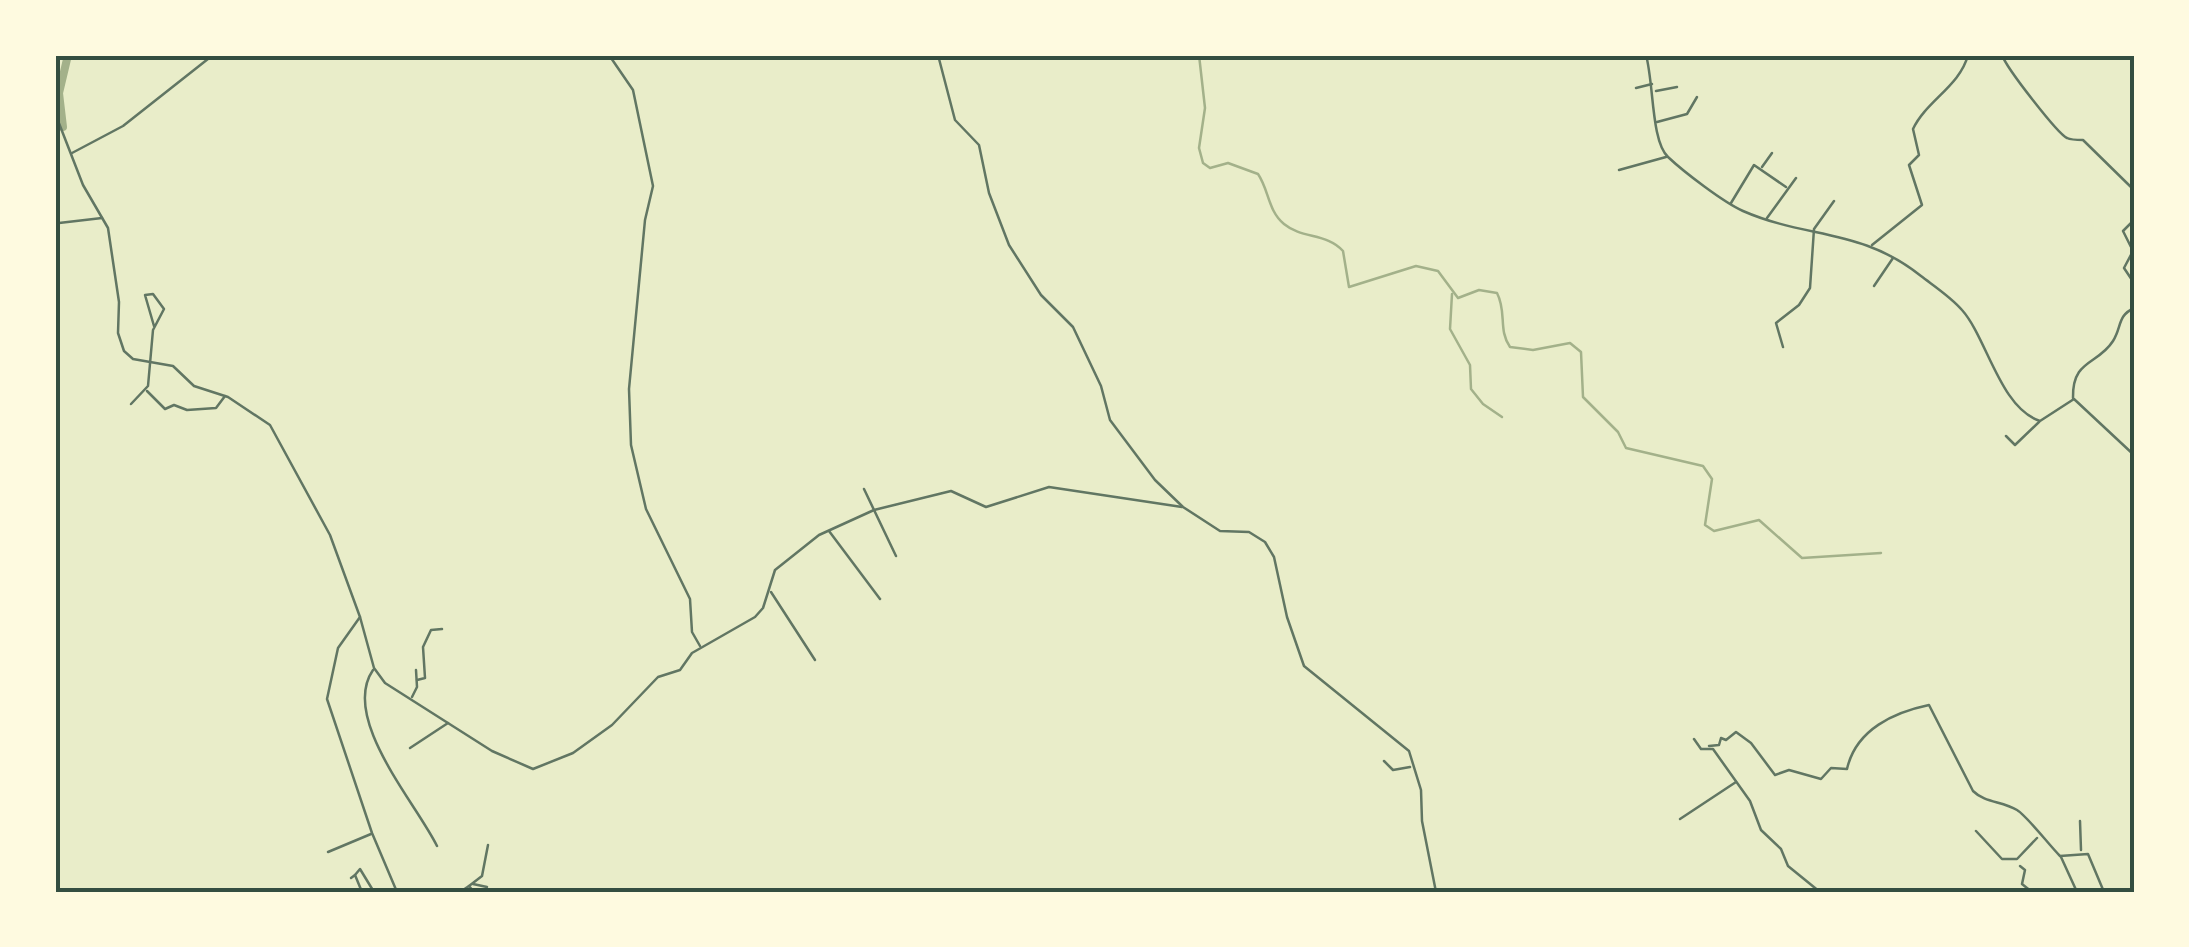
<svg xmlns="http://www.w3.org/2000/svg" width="2189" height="947" font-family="'Exo 2',sans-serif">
  <rect width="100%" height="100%" fill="#e9edc9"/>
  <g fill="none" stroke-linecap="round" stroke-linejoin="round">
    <!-- stream -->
    <g stroke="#a3b18a" stroke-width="2.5">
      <path d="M1199 55 1205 108 1199 148 1203 163 1210 168 1228 163 1258 174C1269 190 1268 211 1284 224 1302 239 1327 233 1343 251L1349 287 1416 266 1438 271 1458 298 1479 290 1497 293C1507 312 1498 330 1510 347L1533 350 1570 343 1581 352 1583 397 1618 432 1626 448 1703 466 1712 479 1705 525 1714 531 1759 520 1802 558 1881 553"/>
      <polyline points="1452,294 1450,329 1470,365 1471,389 1483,404 1502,417"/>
    </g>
    <!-- river -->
    <polyline stroke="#a3b18a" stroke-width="8" points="63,127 59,93 68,55"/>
    <!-- minor -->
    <g stroke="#617663" stroke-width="2.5">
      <polyline points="609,55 633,90 653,186 645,220 629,389 631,445 646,509 690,599 692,632 700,646"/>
      <polyline points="938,55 955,120 979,145 989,193 1009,245 1041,295 1073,327 1101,386 1110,420 1155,480 1183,507 1220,531 1249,532 1265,542 1274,557 1287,617 1304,666 1409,751 1421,790 1422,821 1436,892"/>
      <path d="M1646 55C1654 84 1651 141 1668 157 1684 172 1723 202 1743 211 1807 239 1861 228 1921 276 1934 286 1951 297 1962 310 1987 338 2000 408 2040 421L2074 399 2134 455"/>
      <path d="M2002 55C2007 69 2058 134 2067 138 2071 140 2078 140 2083 140L2134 190"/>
      <polyline points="1636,88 1652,84"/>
      <polyline points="1656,91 1677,87"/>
      <polyline points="55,113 83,185 108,228 119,302 118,333 124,351 133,359 173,366 194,386 228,397 270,425 330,535 360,617 338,648 327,699 372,833 397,892"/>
      <polyline points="1657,122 1687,114 1697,97"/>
      <polyline points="72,153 123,126 213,55"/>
      <polyline points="1762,167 1772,153"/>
      <polyline points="1619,170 1666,157"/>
      <polyline points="1731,203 1754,165 1786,187"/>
      <polyline points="1767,218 1796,178"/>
      <polyline points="2134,220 2123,231 2133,251 2124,268 2134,283"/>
      <polyline points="55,230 59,223 102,218"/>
      <path d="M1872 245 1922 205 1909 165 1919 155 1913 129C1926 101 1960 86 1968 55"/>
      <polyline points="1874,286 1893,258"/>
      <polyline points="1783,347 1776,323 1799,305 1810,288 1814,229 1834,201"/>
      <polyline points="147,391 165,409 174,405 187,410 216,408 225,396"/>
      <path d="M2073 398C2072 359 2098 365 2113 341 2122 327 2117 316 2134 308"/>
      <polyline points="131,404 148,386 153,330 164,309 153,294 145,295 154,326"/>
      <polyline points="2006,436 2015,445 2039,422"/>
      <polyline points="864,489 896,556"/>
      <polyline points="829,531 880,599"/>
      <polyline points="771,592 815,660"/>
      <polyline points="360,617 374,668 385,683 492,751 533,769 573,753 612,725 658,677 680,670 692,653 755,617 763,608 775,570 819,535 874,510 951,491 986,507 1049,487 1182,507"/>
      <path d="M373 670C340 718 416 803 437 846"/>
      <polyline points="417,680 425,678 423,647 431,630 442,629"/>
      <polyline points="412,697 417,687 416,670"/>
      <polyline points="1694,739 1701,749 1713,749 1750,801 1761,830 1781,849 1788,866 1820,892"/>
      <path d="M1709 746 1719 745 1721 738 1726 740 1736 732 1751 743 1775 775 1789 770 1821 779 1831 768 1847 769C1856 729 1895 712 1929 705L1973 791C1985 803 2002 801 2017 810 2027 816 2049 845 2060 856L2088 854 2104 892"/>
      <polyline points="410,748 448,723"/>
      <polyline points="1384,761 1393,770 1410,767"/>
      <polyline points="1680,819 1736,782"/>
      <polyline points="2080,821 2081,850"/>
      <polyline points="1976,831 2002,859 2017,859 2037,838"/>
      <polyline points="328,852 371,834"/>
      <polyline points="2061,857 2077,892"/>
      <polyline points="2020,866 2025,870 2022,884 2032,892"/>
      <polyline points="355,875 360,869 374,892"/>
      <polyline points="351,878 355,875 362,892"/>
      <polyline points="473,884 487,887"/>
      <polyline points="469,886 482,876 488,845"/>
      <polyline points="460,892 469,886 474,892"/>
    </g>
  </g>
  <!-- border -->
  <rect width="2189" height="947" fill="none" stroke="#fefae0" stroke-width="115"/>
  <rect x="58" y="58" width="2074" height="832" fill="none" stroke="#344e41" stroke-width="4"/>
</svg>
